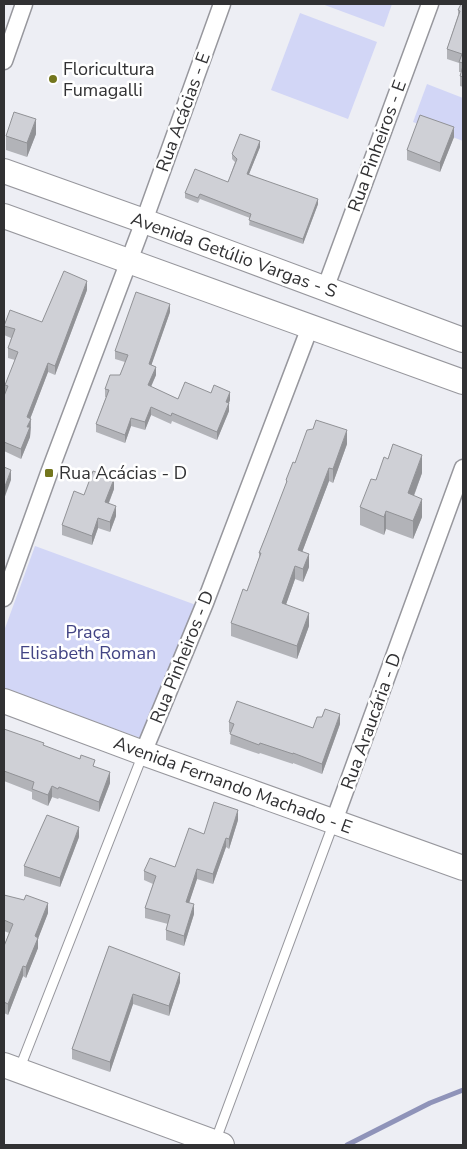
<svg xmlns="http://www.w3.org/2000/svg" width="467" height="1149" font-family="'Nunito Sans',sans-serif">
  <rect width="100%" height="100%" fill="#edeef4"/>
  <!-- green -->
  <g fill="#d2d6f6">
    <polygon points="322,4 392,4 384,27"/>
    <polygon points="300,13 377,42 348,119 271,90"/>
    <polygon points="427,84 463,98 463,141 413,122"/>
    <polygon points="35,546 196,605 146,740 4,689 4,631"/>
  </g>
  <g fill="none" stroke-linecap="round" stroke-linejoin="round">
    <!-- stream -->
    <polyline stroke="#8f93b9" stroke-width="5" points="347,1145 430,1103 463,1090"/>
    <defs>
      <g id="lane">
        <polyline points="19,1070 143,754"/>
        <polyline points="215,1142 334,822"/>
      </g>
      <g id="street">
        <polyline points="4,61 24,4"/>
        <polyline points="325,289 430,4"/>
        <polyline points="4,598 49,473 144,221 222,4"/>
        <polyline points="143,753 205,603 310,327"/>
        <polyline points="334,821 463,468"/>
      </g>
      <g id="secondary">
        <polyline points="4,171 144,221 463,340"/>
        <polyline points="4,216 463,382"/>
        <polyline points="4,701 143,753 463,868"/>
        <polyline points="4,1065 222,1145"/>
      </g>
    </defs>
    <!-- lane casing -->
    <use href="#lane" stroke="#97979d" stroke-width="11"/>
    <!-- street casing -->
    <use href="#street" stroke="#97979d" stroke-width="19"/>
    <!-- secondary casing -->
    <use href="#secondary" stroke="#97979d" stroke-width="26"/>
    <!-- lane -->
    <use href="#lane" stroke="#fff" stroke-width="9"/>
    <!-- street -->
    <use href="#street" stroke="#fff" stroke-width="16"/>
    <!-- secondary -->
    <use href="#secondary" stroke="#fff" stroke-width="24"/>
  </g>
  <!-- wall -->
  <g fill="#b2b3b8">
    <polygon points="463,4 463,87 460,86 460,76 461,72 459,72 459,63 447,59 447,49 458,15 458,10"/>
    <polygon points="36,134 27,157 6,150 6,136"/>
    <polygon points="454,137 440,172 407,160 407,150"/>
    <polygon points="260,147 249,174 318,204 303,244 249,225 250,218 200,199 198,203 185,198 185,193 228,182 235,162 232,159 232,154"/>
    <polygon points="87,290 55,375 48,372 30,419 31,428 30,437 21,459 4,451 4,396 5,392 5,385 15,360 8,358 8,348 11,338 4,335 4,326 42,322"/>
    <polygon points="170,312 151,365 156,375 151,387 178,399 211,393 230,400 229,403 229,411 217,440 172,421 171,424 151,415 145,430 131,426 125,443 96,432 96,424 106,397 105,397 105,389 120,375 125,362 115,359 115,351"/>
    <polygon points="313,429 347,444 333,483 329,481 302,552 309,567 303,582 295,579 286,604 309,626 297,659 231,636 231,623 247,591 259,558 259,553 286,484 286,480"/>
    <polygon points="422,473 414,496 422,517 413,539 386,529 384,535 360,525 360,507 376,480"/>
    <polygon points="114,489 109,503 116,516 110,532 98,528 92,545 62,535 62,525 84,495"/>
    <polygon points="229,722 313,728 340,724 322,774 293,763 293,764 260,753 259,754 230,744 231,733 229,732"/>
    <polygon points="4,729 95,767 110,783 99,812 59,798 58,799 52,797 48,806 32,799 32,792 4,781"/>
    <polygon points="238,820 229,849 226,847 213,884 197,879 189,903 194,914 184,946 166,940 166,930 168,924 145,918 145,908 153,884 144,880 144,871 175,867"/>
    <polygon points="79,837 60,887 24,876 24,866"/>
    <polygon points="4,895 48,913 38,938 38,948 26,978 23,976 8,1015 4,1013 4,946 9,933 4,931"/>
    <polygon points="109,946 180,982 169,1016 133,1004 110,1072 72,1059 72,1049"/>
  </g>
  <!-- shaded-wall -->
  <g fill="#919296">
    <polygon points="36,119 36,134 27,157 27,143"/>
    <polygon points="454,127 454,137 440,172 440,163"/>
    <polygon points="260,141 260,147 247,179 247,174"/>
    <polygon points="318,199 318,204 303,244 303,239"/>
    <polygon points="87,281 87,290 55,375 55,366"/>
    <polygon points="170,304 170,312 149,372 149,364"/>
    <polygon points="48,363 48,372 27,427 27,417"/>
    <polygon points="156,367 156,375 148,393 148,385"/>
    <polygon points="230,392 230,400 226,410 226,402"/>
    <polygon points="229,403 229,411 217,440 217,432"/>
    <polygon points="151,407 151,415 145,430 145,422"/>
    <polygon points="131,418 131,426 125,443 125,435"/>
    <polygon points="31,419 30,437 21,459 21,449 27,427"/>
    <polygon points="347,430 347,444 333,483 333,469"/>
    <polygon points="422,455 422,473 408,511 408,493"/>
    <polygon points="329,468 329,481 298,563 298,550"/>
    <polygon points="11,470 11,480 4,499 4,489"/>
    <polygon points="114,479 114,489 105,512 105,502"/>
    <polygon points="422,499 422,517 413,539 413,521"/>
    <polygon points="116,506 116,516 110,532 110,522"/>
    <polygon points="386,511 386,529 384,535 384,517"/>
    <polygon points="98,518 98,528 92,545 92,536"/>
    <polygon points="5,522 5,550 4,553 4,525"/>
    <polygon points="309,554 309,567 303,582 303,569"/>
    <polygon points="295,566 295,579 282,616 282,603"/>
    <polygon points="309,613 309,626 297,659 297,646"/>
    <polygon points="340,714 340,724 322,774 322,764"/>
    <polygon points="110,772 110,783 99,812 99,802"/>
    <polygon points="52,786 52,797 48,806 48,795"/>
    <polygon points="5,800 5,811 4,814 4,804"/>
    <polygon points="238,810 238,820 229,849 229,839"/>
    <polygon points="79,827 79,837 60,887 60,878"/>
    <polygon points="226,838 226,847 213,884 213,874"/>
    <polygon points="197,869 197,879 186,912 186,902"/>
    <polygon points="48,903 48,913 38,939 38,938 38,948 26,978 26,967 35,936"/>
    <polygon points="194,904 194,914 184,946 184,936"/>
    <polygon points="23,966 23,976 8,1015 8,1004"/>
    <polygon points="180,973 180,982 169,1016 169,1006"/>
    <polygon points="133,994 133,1004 110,1072 110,1062"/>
  </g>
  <!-- building -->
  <g fill="#cfd0d6" stroke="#919296">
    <polygon points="461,4 463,4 463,63 459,62 462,54 447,49 460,11 458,10"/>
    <polygon points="463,66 463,77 460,76"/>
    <polygon points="14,112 36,119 27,143 6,136"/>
    <polygon points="420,115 454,127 440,163 407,150"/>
    <polygon points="240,134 260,141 247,174 318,199 303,239 249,220 251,214 200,194 198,198 185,193 195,169 228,182 237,159 232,154"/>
    <polygon points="64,271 87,281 55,366 48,363 27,417 31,419 27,427 30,427 21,449 4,442 4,396 8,386 5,385 18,352 8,348 15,329 4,326 10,310 42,322"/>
    <polygon points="136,292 170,304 149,364 156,367 148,385 178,399 185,382 211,393 214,385 230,392 226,402 229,403 217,432 172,413 171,416 151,407 145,422 131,418 125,435 96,424 109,390 105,389 110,375 120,375 128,355 115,351"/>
    <polygon points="316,420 347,430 333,469 329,468 298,550 309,554 303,569 295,566 282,603 309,613 297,646 231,623 243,589 247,591 261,553 259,553 267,533 287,481 286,480 293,462 295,463 307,430 313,429"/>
    <polygon points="393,444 422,455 408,493 422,499 413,521 386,511 384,517 360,507 371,479 376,480 384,457 388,459"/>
    <polygon points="4,467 11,470 4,489"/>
    <polygon points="93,471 114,479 105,502 116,506 110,522 98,518 92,536 62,525 74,491 84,495"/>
    <polygon points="237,701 313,728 317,717 322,717 325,709 340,714 322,764 293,753 293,754 260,743 259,745 230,734 234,724 229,722"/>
    <polygon points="4,729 44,743 43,745 80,759 81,755 95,760 93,766 110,772 99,802 59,787 58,789 52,786 48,795 32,789 34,782 4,771"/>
    <polygon points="214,802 238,810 229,839 226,838 213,874 197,869 186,902 194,904 184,936 166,930 170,915 145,908 156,876 144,871 150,858 175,867 189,828 204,834"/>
    <polygon points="47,815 79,827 60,878 24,866"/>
    <polygon points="4,895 24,900 26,895 48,903 35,936 38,938 26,967 23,966 8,1004 4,1002 4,946 13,924 4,920"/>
    <polygon points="109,946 180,973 169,1006 133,994 110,1062 72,1049"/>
  </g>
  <!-- markers -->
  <g fill="#73761d" stroke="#fff" stroke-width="2">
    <circle cx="53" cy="79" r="5"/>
    <rect x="44" y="468" width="10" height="10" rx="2.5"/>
  </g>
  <g text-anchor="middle" stroke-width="5" stroke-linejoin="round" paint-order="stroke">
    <!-- poi labels -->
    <g font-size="18" fill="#313133" stroke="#fff" text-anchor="start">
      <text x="63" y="75">Floricultura<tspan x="63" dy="21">Fumagalli</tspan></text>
      <text x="59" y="479">Rua Acácias - D</text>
    </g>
    <!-- street labels -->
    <g font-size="18" fill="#313133" stroke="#fff">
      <text transform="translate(183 112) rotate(-70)" y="6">Rua Acácias - E</text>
      <text transform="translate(377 146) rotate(-70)" y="6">Rua Pinheiros - E</text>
      <text transform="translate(234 255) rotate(20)" y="6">Avenida Getúlio Vargas - S</text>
      <text transform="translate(182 657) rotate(-68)" y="6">Rua Pinheiros - D</text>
      <text transform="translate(371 721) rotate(-70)" y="6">Rua Araucária - D</text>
      <text transform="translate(233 785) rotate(20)" y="6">Avenida Fernando Machado - E</text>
    </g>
    <!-- park labels -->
    <g font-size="18" fill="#424484" stroke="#fff">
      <text x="88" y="638">Praça<tspan x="88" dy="21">Elisabeth Roman</tspan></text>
    </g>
  </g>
  <!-- border -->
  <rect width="467" height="1149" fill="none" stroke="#313133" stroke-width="10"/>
</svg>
